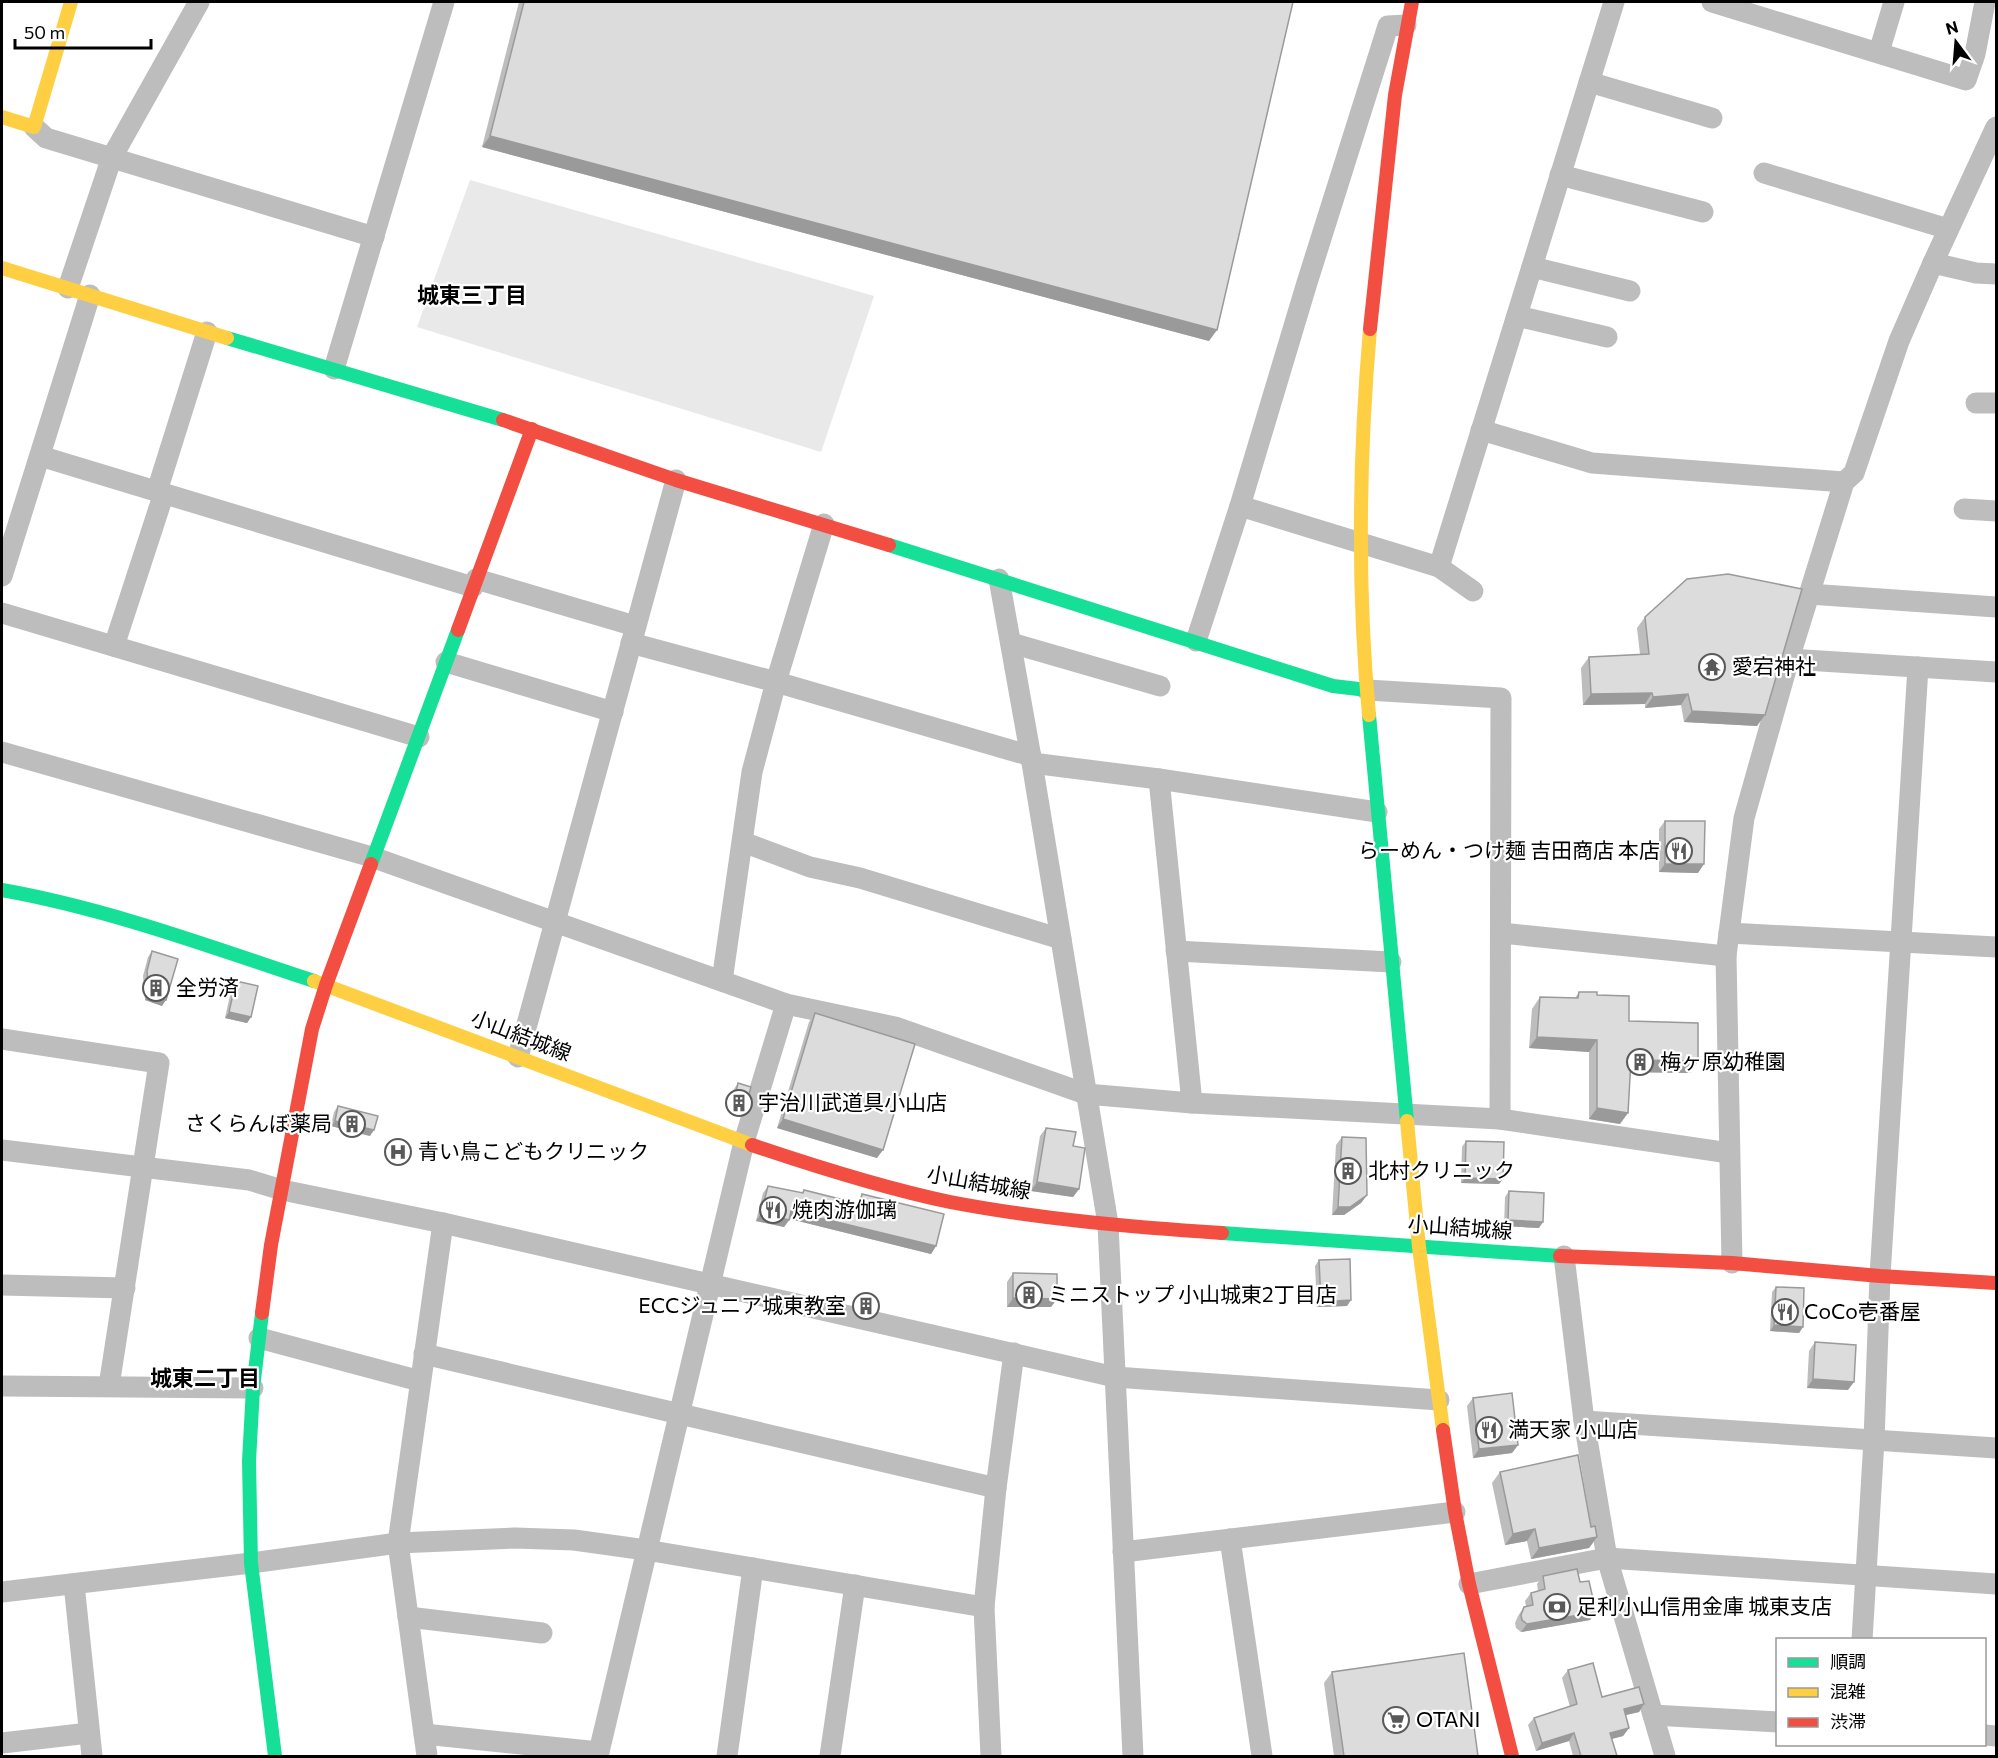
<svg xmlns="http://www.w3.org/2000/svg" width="1998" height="1758" font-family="Commissioner,'Noto Sans JP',sans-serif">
  <rect width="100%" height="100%" fill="#fff"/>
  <!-- green -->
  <polygon fill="#e9e9e9" points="470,180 874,296 821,452 417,327"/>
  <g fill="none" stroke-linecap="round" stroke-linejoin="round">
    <!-- street -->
    <g stroke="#bdbdbd" stroke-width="21">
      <polyline points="1712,2 1966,80 1975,54 1985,2"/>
      <polyline points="1879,52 1894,2"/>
      <polyline points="1589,82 1712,118"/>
      <polyline points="34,127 46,138 374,237"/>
      <polyline points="1764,173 1948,229"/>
      <polyline points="1560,175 1703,212"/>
      <polyline points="1933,263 1976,273 1996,274"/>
      <polyline points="1532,267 1630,291"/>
      <polyline points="68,288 112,157 199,2"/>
      <polyline points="1517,316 1607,337"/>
      <polyline points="334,369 444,2"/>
      <polyline points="1976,403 1996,403"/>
      <polyline points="1481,430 1592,463 1844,482"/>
      <polyline points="40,456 473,587"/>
      <polyline points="157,491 207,332"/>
      <polyline points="1240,506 1439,567 1614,2"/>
      <polyline points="1964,509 1996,511"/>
      <polyline points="1439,567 1473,591"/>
      <polyline points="2,576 90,295"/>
      <polyline points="476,579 635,626"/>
      <polyline points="999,579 1032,763 1108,1224 1133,1756"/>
      <polyline points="1809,594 1996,607"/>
      <polyline points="2,613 419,737"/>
      <polyline points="1196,641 1240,506 1306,286 1388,26 1406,25"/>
      <polyline points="631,643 776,682 1031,756"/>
      <polyline points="1011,643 1160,686"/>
      <polyline points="114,646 164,493"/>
      <polyline points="1789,659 1996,672"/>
      <polyline points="446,662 613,712"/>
      <polyline points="1367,690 1501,698 1500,1119"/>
      <polyline points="2,752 372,857 786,1004 895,1027 1086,1094 1192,1103 1500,1119 1729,1153"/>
      <polyline points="1032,763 1159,779 1377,812"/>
      <polyline points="1159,779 1192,1103"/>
      <polyline points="743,842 810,867 860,878 1061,939"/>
      <polyline points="1501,933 1726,956"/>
      <polyline points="1729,933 1996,947"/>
      <polyline points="1176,951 1391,962"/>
      <polyline points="722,981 752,772 776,682 824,524"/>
      <polyline points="2,1039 159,1063 109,1386"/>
      <polyline points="518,1057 676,480"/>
      <polyline points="2,1150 249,1180 282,1190 443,1223 1115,1377 1439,1400"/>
      <polyline points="1564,1256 1584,1421 1607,1558 1665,1756"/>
      <polyline points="1732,1263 1726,956 1744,818 1789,659 1844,482 1854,473 1899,341 1933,263 1996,127"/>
      <polyline points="2,1285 125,1288"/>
      <polyline points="259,1338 420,1381"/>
      <polyline points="424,1354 996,1488"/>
      <polyline points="2,1386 253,1388"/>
      <polyline points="1584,1421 1996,1448"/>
      <polyline points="1230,1539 1262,1756"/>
      <polyline points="1123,1552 1455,1512"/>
      <polyline points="74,1584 92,1756"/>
      <polyline points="1469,1584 1607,1558 1996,1584"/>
      <polyline points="2,1592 251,1563 398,1543 515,1538 574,1540 646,1550 984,1607"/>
      <polyline points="408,1617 542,1633"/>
      <polyline points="1862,1640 1874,1440 1880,1276 1918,667"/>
      <polyline points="1653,1715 1778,1722"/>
      <polyline points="424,1734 599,1752"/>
      <polyline points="1984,1735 1996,1736"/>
      <polyline points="2,1743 89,1733"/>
      <polyline points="427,1756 398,1543 443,1223"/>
      <polyline points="598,1756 744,1142 786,1004"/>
      <polyline points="727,1756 753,1568"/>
      <polyline points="830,1756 855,1585"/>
      <polyline points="991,1756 984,1607 996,1488 1014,1353"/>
    </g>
    <!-- fast -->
    <g stroke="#16e098" stroke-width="14">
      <polyline points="227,338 503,420"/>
      <polyline points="889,545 1333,686 1367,690"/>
      <polyline points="1369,715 1407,1121"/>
      <polyline points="371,864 458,630"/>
      <path d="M2 890C109 909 211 947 314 981"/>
      <polyline points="1222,1233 1560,1256"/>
      <polyline points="262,1313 253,1388 249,1461 251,1563 275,1756"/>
    </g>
    <!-- slow -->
    <g stroke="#ffcf43" stroke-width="14">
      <polyline points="2,117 34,127 71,2"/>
      <polyline points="2,268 227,338"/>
      <path d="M1369 715C1357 587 1359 457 1370 329"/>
      <polyline points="314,981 752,1145"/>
      <polyline points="1407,1121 1419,1247 1443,1430"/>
    </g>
    <!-- jam -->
    <g stroke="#f24e42" stroke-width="14">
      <polyline points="1370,329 1395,95 1412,2"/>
      <polyline points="503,420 676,480 889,545"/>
      <polyline points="458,630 532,429"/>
      <path d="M752 1145C817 1167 883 1188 950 1202 1039 1219 1131 1227 1222 1233"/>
      <polyline points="1560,1256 1732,1263 1880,1276 1996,1283"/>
      <polyline points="262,1313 271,1245 312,1029 326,985 371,864"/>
      <polyline points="1443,1430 1455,1512 1469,1584 1512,1756"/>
    </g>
  </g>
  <!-- wall -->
  <g fill="#bdbdbd">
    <polygon points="519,2 1293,2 1209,341 482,147"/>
    <polygon points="1645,617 1757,726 1684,722 1681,705 1645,708 1645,704 1583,705 1581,668 1589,657 1640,654 1637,628"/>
    <polygon points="1665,821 1698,873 1659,872 1659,829"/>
    <polygon points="152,951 162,1006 145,1000 143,976 148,957"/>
    <polygon points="236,981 251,1017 247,1023 225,1018 232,986"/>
    <polygon points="1579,992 1597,995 1629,1021 1698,1061 1690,1073 1630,1072 1620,1124 1589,1119 1589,1052 1529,1048 1532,1009 1540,997 1575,998"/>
    <polygon points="815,1013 877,1158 777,1128 809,1022"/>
    <polygon points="738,1083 740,1113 728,1109 732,1092"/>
    <polygon points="338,1106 370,1136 331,1126 334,1112"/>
    <polygon points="1046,1128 1073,1146 1079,1189 1073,1197 1031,1191 1040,1136"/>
    <polygon points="1342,1137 1367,1195 1361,1203 1344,1215 1332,1215 1336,1145"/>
    <polygon points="1466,1141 1499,1184 1461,1183 1462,1147"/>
    <polygon points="768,1186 801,1193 804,1190 856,1204 862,1194 936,1246 931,1254 790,1219 784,1227 756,1221 763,1193"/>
    <polygon points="1509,1191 1539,1228 1504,1226 1505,1197"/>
    <polygon points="1319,1260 1347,1306 1317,1307 1315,1266"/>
    <polygon points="1013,1273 1057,1299 1051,1307 1007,1307 1007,1282"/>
    <polygon points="1776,1287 1803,1327 1799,1333 1770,1331 1772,1292"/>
    <polygon points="1815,1342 1848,1390 1807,1388 1809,1351"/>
    <polygon points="1473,1398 1518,1445 1512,1453 1473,1458 1467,1406"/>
    <polygon points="1500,1472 1591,1527 1597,1537 1589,1548 1531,1559 1527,1541 1505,1545 1492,1483"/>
    <polygon points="1543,1576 1580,1582 1596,1612 1590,1620 1521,1632 1516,1628 1515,1623 1518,1616 1524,1607 1526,1606 1525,1601 1531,1593 1538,1591 1537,1584"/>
    <polygon points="1568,1670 1602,1697 1644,1704 1639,1712 1625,1715 1629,1728 1623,1736 1611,1739 1617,1756 1573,1756 1569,1741 1536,1751 1528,1725 1534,1718 1570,1707 1562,1678"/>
    <polygon points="1332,1672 1478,1756 1334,1756 1324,1683"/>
  </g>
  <!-- shaded-wall -->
  <g fill="#9a9a9a">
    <polygon points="490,136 1217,330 1209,341 482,147"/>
    <polygon points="1652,693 1645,704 1583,705 1591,694"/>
    <polygon points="1688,694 1681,705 1645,708 1653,697"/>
    <polygon points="1692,711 1765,715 1757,726 1684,722"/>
    <polygon points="1665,864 1704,864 1698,873 1659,872"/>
    <polygon points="149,994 166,1000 162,1006 145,1000"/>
    <polygon points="229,1012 251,1017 247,1023 225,1018"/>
    <polygon points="1537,1037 1597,1040 1589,1052 1529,1048"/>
    <polygon points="1631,1060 1698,1061 1690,1073 1623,1072"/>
    <polygon points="734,1101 746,1104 740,1113 728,1109"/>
    <polygon points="1597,1108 1628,1113 1620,1124 1589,1119"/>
    <polygon points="783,1119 883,1150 877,1158 777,1128"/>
    <polygon points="335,1121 374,1130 370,1136 331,1126"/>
    <polygon points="1465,1178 1503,1179 1499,1184 1461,1183"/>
    <polygon points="1037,1182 1079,1189 1073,1197 1031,1191"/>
    <polygon points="1367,1195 1361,1203 1344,1215 1332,1215 1338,1207"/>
    <polygon points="791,1211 936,1246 931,1254 786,1218"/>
    <polygon points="761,1213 789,1220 784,1227 756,1221"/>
    <polygon points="1508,1220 1543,1222 1539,1228 1504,1226"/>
    <polygon points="1013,1298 1057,1299 1051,1307 1007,1307"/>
    <polygon points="1351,1300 1347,1306 1317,1307 1321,1302"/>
    <polygon points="1774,1325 1803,1327 1799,1333 1770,1331"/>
    <polygon points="1813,1379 1854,1382 1848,1390 1807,1388"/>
    <polygon points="1518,1445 1512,1453 1473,1458 1479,1449"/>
    <polygon points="1535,1529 1527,1541 1505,1545 1513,1534"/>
    <polygon points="1597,1537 1589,1548 1531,1559 1539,1548"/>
    <polygon points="1596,1612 1590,1620 1521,1632 1527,1624"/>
    <polygon points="1644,1704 1639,1712 1618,1717 1624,1709"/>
    <polygon points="1629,1728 1623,1736 1604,1741 1610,1733"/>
    <polygon points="1574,1733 1569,1741 1536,1751 1542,1743"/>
  </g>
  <!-- building -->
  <g fill="#dcdcdc" stroke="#9a9a9a" stroke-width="1.5">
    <polygon points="524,2 1293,2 1217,330 490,136"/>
    <polygon points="1728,574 1802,589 1765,715 1692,711 1688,694 1653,697 1652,693 1591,694 1589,657 1649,654 1645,617 1687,579"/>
    <polygon points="1665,821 1705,821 1704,864 1665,864"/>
    <polygon points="152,951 178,959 166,1000 149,994 147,971"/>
    <polygon points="236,981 258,986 251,1017 229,1012"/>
    <polygon points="1579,992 1597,992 1597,995 1629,996 1629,1021 1698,1023 1698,1061 1631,1060 1628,1113 1597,1108 1597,1040 1537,1037 1540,997 1578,998"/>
    <polygon points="815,1013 915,1044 883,1150 783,1119"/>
    <polygon points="738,1083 751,1087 746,1104 734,1101"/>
    <polygon points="338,1106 378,1116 374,1130 335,1121"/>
    <polygon points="1046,1128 1076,1132 1073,1146 1085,1148 1079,1189 1037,1182"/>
    <polygon points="1342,1137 1366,1138 1367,1195 1350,1207 1338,1207"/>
    <polygon points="1466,1141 1504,1142 1503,1179 1465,1178"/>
    <polygon points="768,1186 803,1193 804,1190 860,1204 862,1194 944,1214 936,1246 791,1211 789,1220 761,1213"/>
    <polygon points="1509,1191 1544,1193 1543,1222 1508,1220"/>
    <polygon points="1350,1259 1351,1300 1321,1302 1319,1260"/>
    <polygon points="1013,1273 1057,1274 1057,1299 1013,1298"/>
    <polygon points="1776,1287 1804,1288 1803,1327 1774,1325"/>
    <polygon points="1815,1342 1856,1345 1854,1382 1813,1379"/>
    <polygon points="1512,1393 1518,1445 1479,1449 1473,1398"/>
    <polygon points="1578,1455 1591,1527 1595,1526 1597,1537 1539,1548 1535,1529 1513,1534 1500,1472"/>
    <polygon points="1577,1569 1580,1582 1589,1581 1596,1612 1527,1624 1522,1620 1521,1615 1524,1607 1533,1605 1531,1593 1545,1589 1543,1576"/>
    <polygon points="1464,1653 1478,1756 1344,1756 1332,1672"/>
    <polygon points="1593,1663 1602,1697 1639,1687 1644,1704 1624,1709 1629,1728 1610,1733 1617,1756 1581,1756 1574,1733 1542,1743 1534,1718 1577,1704 1568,1670"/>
  </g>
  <!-- icons -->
  <defs>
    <symbol id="temple-ring" viewBox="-11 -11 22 22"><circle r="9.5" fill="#fff" stroke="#595959" stroke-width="1.5"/><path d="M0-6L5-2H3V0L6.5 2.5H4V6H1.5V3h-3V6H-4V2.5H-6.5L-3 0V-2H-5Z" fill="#595959"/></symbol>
    <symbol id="restaurant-ring" viewBox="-11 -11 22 22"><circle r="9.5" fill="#fff" stroke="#595959" stroke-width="1.5"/><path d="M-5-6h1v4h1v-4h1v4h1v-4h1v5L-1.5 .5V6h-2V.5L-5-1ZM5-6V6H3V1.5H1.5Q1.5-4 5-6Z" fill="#595959"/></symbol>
    <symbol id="building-ring" viewBox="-11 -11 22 22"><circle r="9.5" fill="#fff" stroke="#595959" stroke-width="1.5"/><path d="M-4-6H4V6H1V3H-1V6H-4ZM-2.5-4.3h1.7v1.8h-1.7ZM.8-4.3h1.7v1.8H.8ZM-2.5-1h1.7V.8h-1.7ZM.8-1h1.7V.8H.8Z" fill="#595959"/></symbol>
    <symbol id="hospital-ring" viewBox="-11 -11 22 22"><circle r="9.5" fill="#fff" stroke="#595959" stroke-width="1.5"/><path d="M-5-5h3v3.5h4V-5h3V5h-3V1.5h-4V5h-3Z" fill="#595959"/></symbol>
    <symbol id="bank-ring" viewBox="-11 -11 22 22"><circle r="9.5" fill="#fff" stroke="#595959" stroke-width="1.5"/><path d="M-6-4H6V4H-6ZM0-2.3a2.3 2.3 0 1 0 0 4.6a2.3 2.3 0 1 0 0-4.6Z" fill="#595959"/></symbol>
    <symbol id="supermarket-ring" viewBox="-11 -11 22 22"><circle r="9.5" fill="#fff" stroke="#595959" stroke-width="1.5"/><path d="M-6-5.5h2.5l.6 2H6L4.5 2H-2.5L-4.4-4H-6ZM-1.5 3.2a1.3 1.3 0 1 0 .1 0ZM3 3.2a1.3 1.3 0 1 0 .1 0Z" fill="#595959"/></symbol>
  </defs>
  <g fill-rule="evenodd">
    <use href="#temple-ring" x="1697" y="652" width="30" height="30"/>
    <use href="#restaurant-ring" x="1664" y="836" width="30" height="30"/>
    <use href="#building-ring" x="141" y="973" width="30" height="30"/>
    <use href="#building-ring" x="1625" y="1047" width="30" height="30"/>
    <use href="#building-ring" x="724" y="1088" width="30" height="30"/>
    <use href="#building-ring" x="337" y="1109" width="30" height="30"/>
    <use href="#hospital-ring" x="383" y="1137" width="30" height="30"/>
    <use href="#building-ring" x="1333" y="1156" width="30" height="30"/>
    <use href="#restaurant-ring" x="758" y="1195" width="30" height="30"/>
    <use href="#building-ring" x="1014" y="1280" width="30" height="30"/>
    <use href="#building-ring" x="851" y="1291" width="30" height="30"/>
    <use href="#restaurant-ring" x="1770" y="1297" width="30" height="30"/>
    <use href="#restaurant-ring" x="1474" y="1415" width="30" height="30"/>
    <use href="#bank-ring" x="1542" y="1592" width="30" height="30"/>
    <use href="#supermarket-ring" x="1381" y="1705" width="30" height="30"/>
  </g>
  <g text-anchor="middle" stroke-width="4.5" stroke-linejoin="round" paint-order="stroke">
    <!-- poi labels -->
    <g font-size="21" fill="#000" stroke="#fff" text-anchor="start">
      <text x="1732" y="674">愛宕神社</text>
      <text x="1660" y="858" text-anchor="end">らーめん・つけ麺 吉田商店 本店</text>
      <text x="176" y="995">全労済</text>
      <text x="1660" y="1069">梅ヶ原幼稚園</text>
      <text x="758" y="1110">宇治川武道具小山店</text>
      <text x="332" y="1131" text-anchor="end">さくらんぼ薬局</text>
      <text x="418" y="1159">青い鳥こどもクリニック</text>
      <text x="1368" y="1178">北村クリニック</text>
      <text x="792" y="1217">焼肉游伽璃</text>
      <text x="1048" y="1302">ミニストップ 小山城東2丁目店</text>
      <text x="846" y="1313" text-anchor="end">ECCジュニア城東教室</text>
      <text x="1804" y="1319">CoCo壱番屋</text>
      <text x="1508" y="1437">満天家 小山店</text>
      <text x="1576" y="1614">足利小山信用金庫 城東支店</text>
      <text x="1416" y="1727">OTANI</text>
    </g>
    <!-- street labels -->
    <g font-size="21" fill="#000" stroke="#fff">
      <text transform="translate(521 1036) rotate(21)" y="7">小山結城線</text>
      <text transform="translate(979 1183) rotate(10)" y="7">小山結城線</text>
      <text transform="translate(1460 1228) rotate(4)" y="7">小山結城線</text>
    </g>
    <!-- neighbourhood labels -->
    <g font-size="22" font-weight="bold" fill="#000" stroke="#fff">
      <text x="472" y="303">城東三丁目</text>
      <text x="205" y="1386">城東二丁目</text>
    </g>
  </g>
  <!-- border -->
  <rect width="1998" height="1758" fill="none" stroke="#000000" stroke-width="6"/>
  <!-- legend -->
  <rect x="1776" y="1638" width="210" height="108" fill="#ffffff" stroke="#999999" stroke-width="1.5"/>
  <rect x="1788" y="1658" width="30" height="9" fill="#16e098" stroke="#999999" stroke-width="1.5"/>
  <text x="1830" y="1668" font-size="18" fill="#000000">順調</text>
  <rect x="1788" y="1688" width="30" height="9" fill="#ffcf43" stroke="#999999" stroke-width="1.5"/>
  <text x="1830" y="1698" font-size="18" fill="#000000">混雑</text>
  <rect x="1788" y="1718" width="30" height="9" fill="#f24e42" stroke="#999999" stroke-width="1.5"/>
  <text x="1830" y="1728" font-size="18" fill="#000000">渋滞</text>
  <!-- north arrow -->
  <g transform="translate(1956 42) rotate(344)" stroke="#ffffff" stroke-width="4.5" paint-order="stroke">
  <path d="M0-4.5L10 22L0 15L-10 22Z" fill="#000000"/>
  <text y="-9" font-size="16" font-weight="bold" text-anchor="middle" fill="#000000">N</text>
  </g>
  <!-- scale -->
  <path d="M15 39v9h136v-9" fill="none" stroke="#000000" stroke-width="3"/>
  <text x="24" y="39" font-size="18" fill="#000000" stroke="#ffffff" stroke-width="4.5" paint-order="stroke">50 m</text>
</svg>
